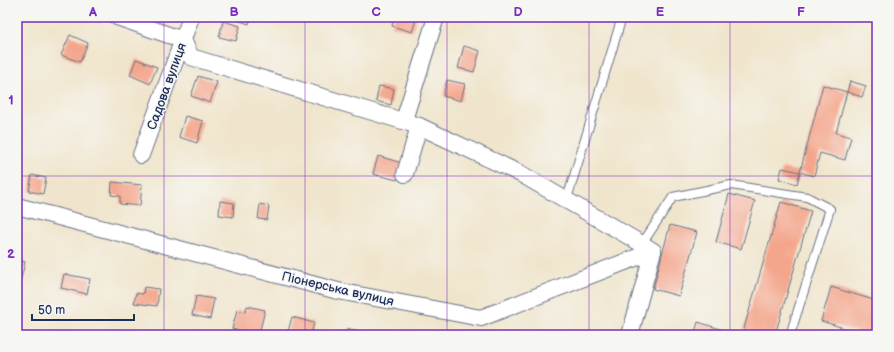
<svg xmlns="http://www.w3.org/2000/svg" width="894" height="352" font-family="'Balsamiq Sans',sans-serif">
  <rect width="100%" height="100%" fill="#f6f6f2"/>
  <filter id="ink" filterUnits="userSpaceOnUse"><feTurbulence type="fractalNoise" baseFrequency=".025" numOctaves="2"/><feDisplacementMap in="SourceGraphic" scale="8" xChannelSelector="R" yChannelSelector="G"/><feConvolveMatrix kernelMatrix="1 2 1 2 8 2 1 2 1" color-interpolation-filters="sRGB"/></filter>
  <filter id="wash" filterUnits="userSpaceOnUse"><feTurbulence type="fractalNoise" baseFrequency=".012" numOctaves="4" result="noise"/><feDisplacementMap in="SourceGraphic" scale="16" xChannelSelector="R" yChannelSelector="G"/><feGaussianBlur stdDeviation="0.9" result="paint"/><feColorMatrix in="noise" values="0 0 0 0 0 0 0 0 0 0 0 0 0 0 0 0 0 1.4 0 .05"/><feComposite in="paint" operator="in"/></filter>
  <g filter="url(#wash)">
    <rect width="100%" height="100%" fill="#f0e5cc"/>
    <g id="blocks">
      <!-- building -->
      <g fill="#f4a68c">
        <polygon points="228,17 251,17 249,24"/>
        <polygon points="394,17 417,17 412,32 392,26"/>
        <polygon points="470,17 483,17 482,21"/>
        <polygon points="223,21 240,26 236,41 219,37"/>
        <polygon points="70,35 88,43 80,62 61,55"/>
        <polygon points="464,46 480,51 474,72 458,68"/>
        <polygon points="136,59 157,67 150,84 130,75"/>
        <polygon points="198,76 217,82 210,103 191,96"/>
        <polygon points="447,80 465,84 461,101 443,96"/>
        <polygon points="850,81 866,86 862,97 847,92 836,133 851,137 845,160 820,153 814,176 800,172 797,184 779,179 782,168 800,172 823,85 847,92"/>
        <polygon points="379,86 394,89 391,105 376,101"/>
        <polygon points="185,116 203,121 197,143 179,137"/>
        <polygon points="378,156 402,163 397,180 373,174"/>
        <polygon points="32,175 46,178 43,194 29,191"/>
        <polygon points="112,182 142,185 140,206 120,204 120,196 111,195"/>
        <polygon points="729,194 755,201 741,249 716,242"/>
        <polygon points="220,201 234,203 233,217 219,215"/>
        <polygon points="781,202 811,211 775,335 742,335"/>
        <polygon points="260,204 269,206 267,220 258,219"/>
        <polygon points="670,225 697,232 679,296 653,289"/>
        <polygon points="17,260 25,262 21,279 17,278"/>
        <polygon points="64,274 90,279 87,294 61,288"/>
        <polygon points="144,287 159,289 157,306 134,303 136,293 143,294"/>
        <polygon points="831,287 877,301 877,335 867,335 821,321"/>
        <polygon points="196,296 214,299 210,319 192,315"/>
        <polygon points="247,306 265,310 259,334 232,329 237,310 245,312"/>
        <polygon points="292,317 314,323 311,335 287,335"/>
        <polygon points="698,322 739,335 694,335"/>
        <polygon points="347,329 365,333 365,335 345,335"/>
      </g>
    </g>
  </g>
  <g filter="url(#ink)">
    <use href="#blocks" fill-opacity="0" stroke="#666f84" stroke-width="1"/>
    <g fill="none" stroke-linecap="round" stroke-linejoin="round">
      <defs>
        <g id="service">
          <polyline points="567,199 622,17"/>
          <polyline points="642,244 673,197 731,185 807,197 830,209 790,335"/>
        </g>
        <g id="minor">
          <polyline points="117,17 183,40 191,57 419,126 521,174 642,244 653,251 630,335"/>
          <polyline points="404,120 436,17"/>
          <polyline points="141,155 191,17"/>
          <polyline points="405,174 419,126"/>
          <polyline points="17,206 338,291 481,318 653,251"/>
        </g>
      </defs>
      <!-- service casing -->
      <use href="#service" stroke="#666f84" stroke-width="10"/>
      <!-- minor casing -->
      <use href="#minor" stroke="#666f84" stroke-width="18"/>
      <!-- service -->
      <use href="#service" stroke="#fff" stroke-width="8"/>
      <!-- minor -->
      <use href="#minor" stroke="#fff" stroke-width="16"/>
    </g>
  </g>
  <!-- grid -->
  <path fill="none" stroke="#7b2cbf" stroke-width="1" stroke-opacity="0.55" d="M164 17V335M305 17V335M447 17V335M589 17V335M730 17V335M17 176H877"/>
  <g text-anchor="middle" stroke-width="3" stroke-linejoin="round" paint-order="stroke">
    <!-- street labels -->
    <g font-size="13" fill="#1b2f5e" stroke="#f6f6f2">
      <text transform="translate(166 86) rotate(-70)" y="5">Садова вулиця</text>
      <text transform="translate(338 288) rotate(13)" y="5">Піонерська вулиця</text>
    </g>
  </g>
  <!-- margin -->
  <rect width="894" height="352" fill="none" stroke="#f6f6f2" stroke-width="44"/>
  <!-- scale -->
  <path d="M32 314v6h102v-6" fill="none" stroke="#1b2f5e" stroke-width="2"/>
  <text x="38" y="314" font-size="12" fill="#1b2f5e" stroke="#f6f6f2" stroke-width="3" paint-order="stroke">50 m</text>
  <rect x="22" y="22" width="850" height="308" fill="none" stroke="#7b2cbf" stroke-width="1.5"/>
  <g font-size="13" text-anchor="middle" font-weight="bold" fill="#7b2cbf">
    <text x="93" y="16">A</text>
    <text x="234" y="16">B</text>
    <text x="376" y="16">C</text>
    <text x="518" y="16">D</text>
    <text x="660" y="16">E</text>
    <text x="801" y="16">F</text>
    <text x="11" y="104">1</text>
    <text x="11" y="258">2</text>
  </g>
</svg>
